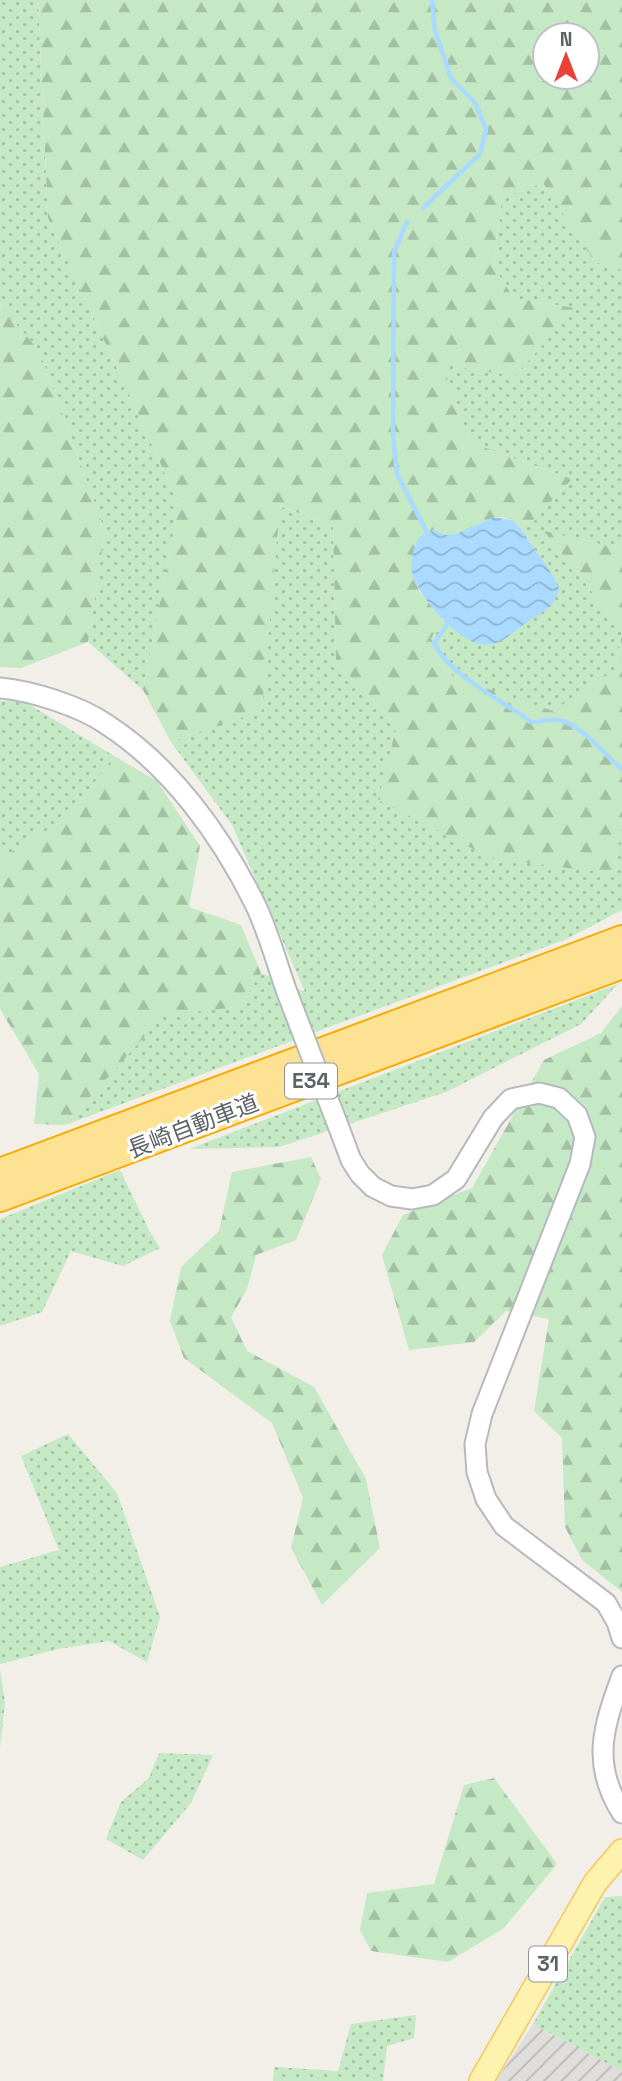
<svg xmlns="http://www.w3.org/2000/svg" width="622" height="2081" font-family="'Space Grotesk','Noto Sans JP',sans-serif">
  <defs>
    <pattern id="industrial-furrows" width="10" height="10" patternUnits="userSpaceOnUse" patternTransform="scale(1.75)"><rect width="10" height="10" fill="#e0deda"/><path d="M-1 1l2-2M0 10L10 0M9 11l2-2" fill="none" stroke="#b9b8b5"/></pattern>
    <pattern id="green-dots" width="8" height="8" patternUnits="userSpaceOnUse" patternTransform="scale(1.75)"><rect width="8" height="8" fill="#c5e8c5"/><path d="M2 2h.1M6 6h.1" fill="none" stroke="#a3c0a4" stroke-width="1.8" stroke-linecap="round"/></pattern>
    <pattern id="forest-firs" width="22" height="20" patternUnits="userSpaceOnUse" patternTransform="scale(1.75)"><rect width="22" height="20" fill="#c5e8c5"/><path d="M5 1l3.5 6h-7zM16 11l3.5 6h-7z" fill="#a3c0a4"/></pattern>
    <pattern id="water-waves" width="16" height="10" patternUnits="userSpaceOnUse" patternTransform="scale(1.75)"><rect width="16" height="10" fill="#aadaff"/><path d="M0 5q4-4 8 0t8 0" fill="none" stroke="#8eb4d2"/></pattern>
  </defs>
  <rect width="100%" height="100%" fill="#f1efe8"/>
  <!-- industrial -->
  <polygon fill="url(#industrial-furrows)" points="533,2024 622,2071 622,2081 496,2081"/>
  <!-- green -->
  <g fill="url(#green-dots)">
    <polygon points="0,0 38,0 48,218 179,504 143,690 88,642 105,531 39,350 0,306"/>
    <polygon points="543,183 595,262 622,270 622,549 545,532 622,630 622,634 615,670 553,712 453,677 426,643 443,620 448,623 539,555 519,526 535,519 572,479 469,442 443,365 575,308 514,298 494,268 502,198"/>
    <polygon points="279,506 333,526 336,663 397,725 614,874 622,818 622,910 569,938 65,1125 164,1014 238,1007 261,973 305,992 232,825 171,742 262,710"/>
    <polygon points="0,701 25,702 114,756 68,818 0,858"/>
    <polygon points="618,984 581,1024 446,1092 279,1147 189,1149"/>
    <polygon points="120,1170 150,1232 160,1248 123,1266 71,1251 42,1312 0,1326 0,1219"/>
    <polygon points="68,1434 117,1493 160,1617 147,1662 109,1641 58,1649 0,1664 0,1567 59,1550 21,1456"/>
    <polygon points="0,1669 5,1702 0,1748"/>
    <polygon points="159,1753 213,1755 191,1803 143,1860 106,1839 121,1802 149,1778"/>
    <polygon points="622,1896 622,2071 533,2024 605,1897"/>
    <polygon points="416,2015 414,2038 387,2046 383,2081 273,2081 274,2067 338,2071 351,2024"/>
  </g>
  <!-- forest -->
  <g fill="url(#forest-firs)" fill-rule="evenodd">
    <path d="M38 0H622V270L595 262 543 183 502 198 494 268 514 298 576 308 515 376 443 365 469 442 572 479 535 519 519 526C489 500 472 541 444 535 441 534 437 532 434 530L424 534 411 567 419 591 443 620 427 644 453 677 553 711 615 670 622 634V818L614 874 491 858 378 800 397 725 336 663 333 526 280 506 262 711 171 742 143 690 179 504 48 218ZM545 35H587V77H545Z"/>
    <polygon points="0,306 39,350 105,531 88,642 21,668 0,667"/>
    <polygon points="544,531 622,549 622,630"/>
    <polygon points="114,756 157,781 200,846 189,907 241,925 261,973 239,1007 164,1015 65,1125 34,1124 39,1074 0,1009 0,858 68,818"/>
    <polygon points="622,1006 622,1592 582,1560 565,1527 562,1438 534,1411 549,1319 506,1311 474,1342 409,1350 382,1255 403,1215 472,1188 544,1060 601,1033"/>
    <polygon points="311,1157 321,1179 296,1240 256,1255 247,1289 231,1317 247,1351 314,1387 366,1479 380,1548 322,1605 291,1548 303,1498 272,1423 184,1358 170,1321 181,1267 219,1231 232,1172"/>
    <polygon points="494,1778 557,1864 504,1928 448,1962 371,1951 360,1930 367,1893 434,1884 464,1785"/>
  </g>
  <!-- water -->
  <path fill="url(#water-waves)" d="M494 517 512 520 519 526 555 579 559 588C555 607 542 613 527 622 515 631 501 645 485 645 459 644 412 592 411 566 411 556 415 544 420 536L434 530 445 535H454Z"/>
  <g fill="none" stroke-linecap="round" stroke-linejoin="round">
    <!-- stream -->
    <g stroke="#aadaff" stroke-width="4.5">
      <polyline points="423,208 480,154 486,130 476,104 451,78 435,30 432,0"/>
      <polyline points="407,222 394,252 393,435 397,474 429,536"/>
      <path d="M451 619 434 643C448 673 498 699 526 718L530 722C539 722 550 719 558 720 580 723 605 755 622 769"/>
    </g>
    <defs>
      <g id="secondary">
        <path d="M0 688C32 691 80 706 106 724 171 766 221 835 255 904 269 933 277 965 288 995"/>
        <polyline points="339,1128 351,1160 360,1174 373,1187 391,1196 412,1199 433,1195 456,1179 493,1118 511,1099 539,1093 559,1098 577,1115 585,1137 580,1164 482,1414 475,1444 477,1472 486,1499 504,1526 606,1603 617,1622 622,1638"/>
        <path d="M622 1676C603 1727 591 1764 622 1813"/>
      </g>
      <polyline id="primary" points="481,2081 595,1883 622,1851"/>
      <g id="highway">
        <polyline points="0,1172 622,939"/>
        <polyline points="0,1198 622,965"/>
      </g>
    </defs>
    <!-- secondary casing -->
    <use href="#secondary" stroke="#b6babf" stroke-width="23"/>
    <!-- primary casing -->
    <use href="#primary" stroke="#f2c960" stroke-width="26"/>
    <!-- highway casing -->
    <use href="#highway" stroke="#f9ab00" stroke-width="30"/>
    <!-- secondary -->
    <use href="#secondary" stroke="#fff" stroke-width="19"/>
    <!-- primary -->
    <use href="#primary" stroke="#fff2af" stroke-width="23"/>
    <!-- highway -->
    <use href="#highway" stroke="#fde293" stroke-width="26"/>
    <defs>
      <polyline id="secondary-bridge" points="288,995 339,1128"/>
    </defs>
    <!-- secondary-bridge casing -->
    <use href="#secondary-bridge" stroke="#b6babf" stroke-width="23" stroke-linecap="butt"/>
    <!-- secondary-bridge -->
    <use href="#secondary-bridge" stroke="#fff" stroke-width="19"/>
  </g>
  <g text-anchor="middle" stroke-width="6" stroke-linejoin="round" paint-order="stroke">
    <!-- shield labels -->
    <g fill="#fff" stroke="#8f9295" stroke-width="2">
      <rect x="285" y="1063.5" width="52" height="35" rx="5"/>
      <rect x="529" y="1946.5" width="38" height="35" rx="5"/>
    </g>
    <g font-size="21" font-weight="bold" fill="#5f6368">
      <text x="311" y="1088">E34</text>
      <text x="548" y="1971">31</text>
    </g>
    <!-- street labels -->
    <g font-size="23" fill="#5f6368" stroke="#fff">
      <text transform="translate(193 1126) rotate(-21)" y="8">長崎自動車道</text>
    </g>
  </g>
  <!-- north arrow -->
  <g transform="translate(566 56)"><circle r="33" fill="#ffffff" stroke="#bfc1c3" stroke-width="2"/>
  <path d="M0-5L12 26L0 18L-12 26Z" fill="#ea4335"/>
  <text y="-10" font-size="19" font-weight="bold" text-anchor="middle" fill="#5f6368">N</text>
  </g>
</svg>
